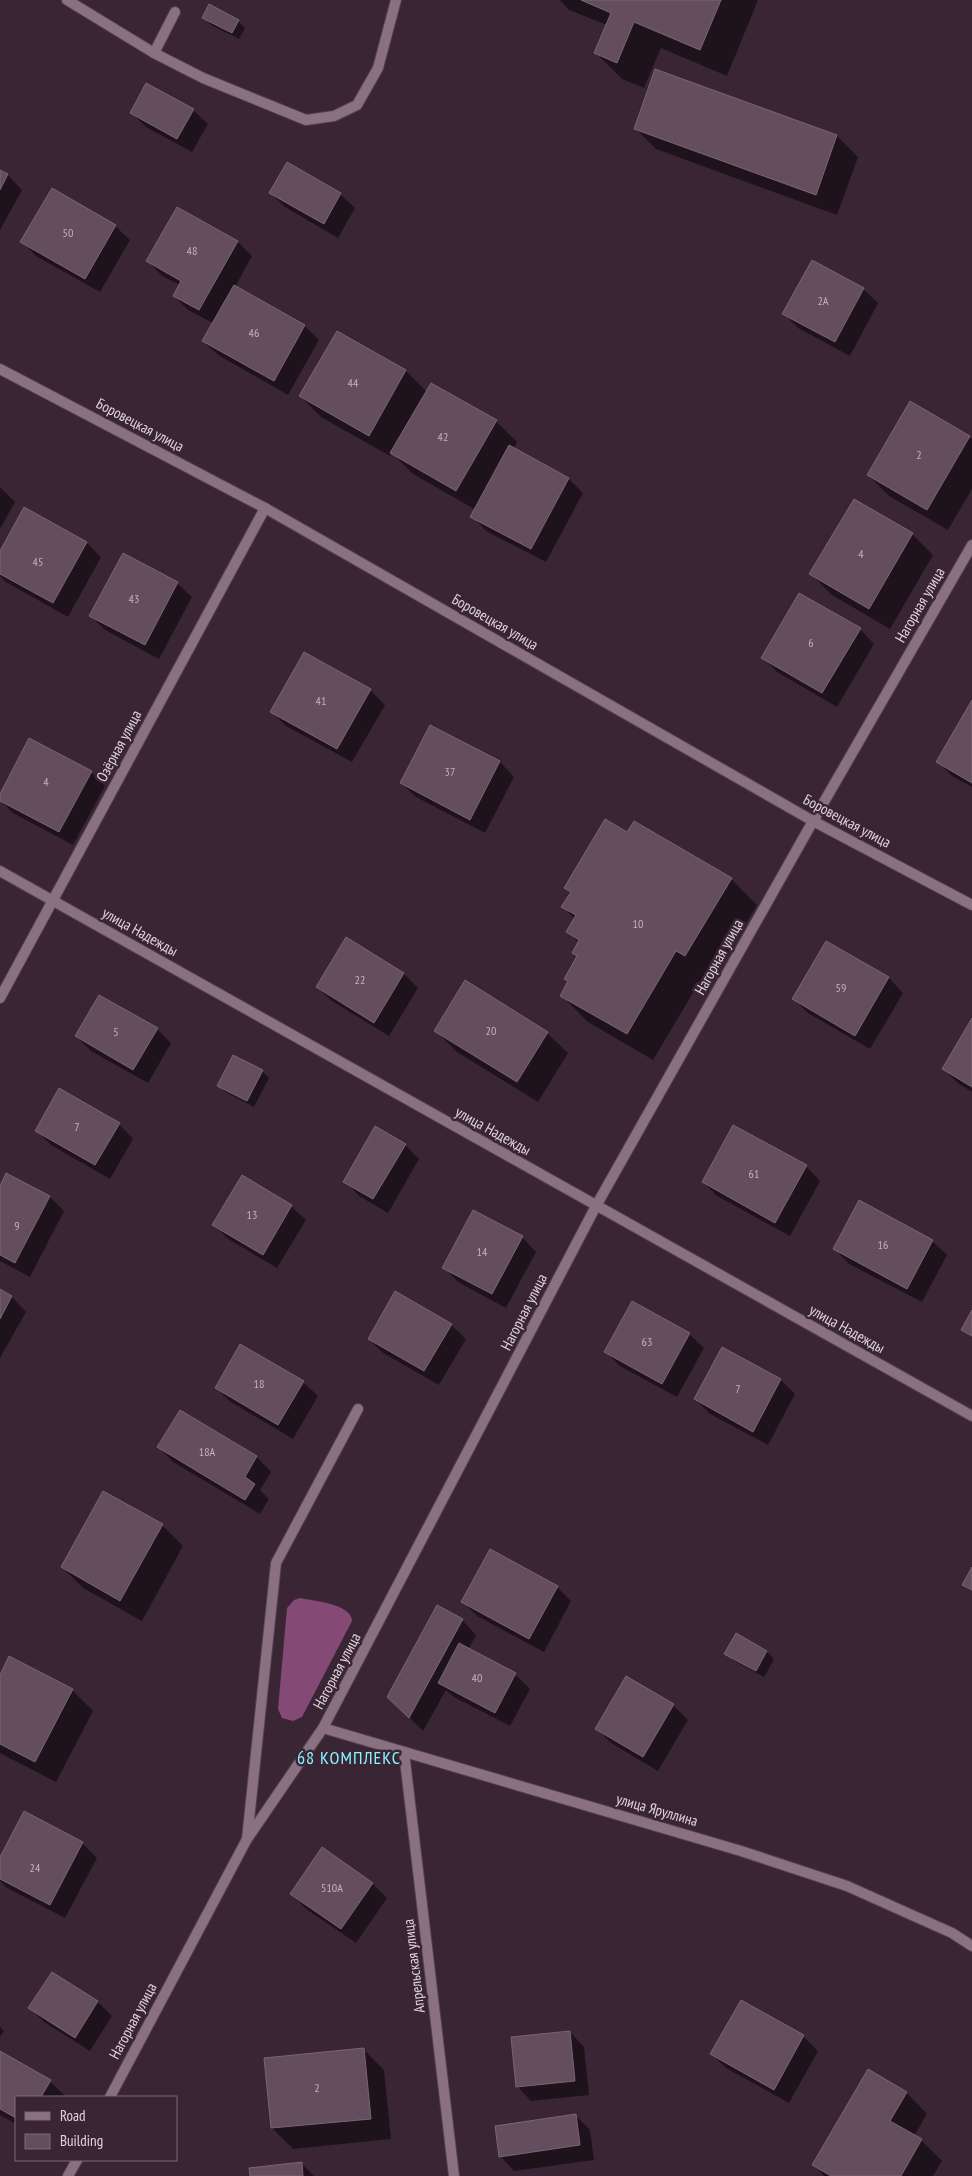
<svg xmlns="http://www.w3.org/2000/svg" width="972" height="2176" font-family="'PT Sans Narrow',sans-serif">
  <rect width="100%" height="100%" fill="#392534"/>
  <!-- forest -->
  <path fill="#844975" d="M300 1598C314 1601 352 1604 352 1621L302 1717 293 1721 282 1718 278 1709 287 1608 294 1600Z"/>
  <!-- shadow -->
  <g fill="#0007">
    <polygon points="560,0 758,0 727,76 661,48 644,88 622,79 596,53 607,25 569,10"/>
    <polygon points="204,18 238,21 245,28 239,39 211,25"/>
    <polygon points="656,71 837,136 858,157 837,215 656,149 635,128"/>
    <polygon points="193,110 208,124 192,152 146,127 132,113"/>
    <polygon points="0,171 8,175 22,190 0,230"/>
    <polygon points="270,193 340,194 355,208 338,238 285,207"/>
    <polygon points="177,208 238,242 252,256 235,287 305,326 319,340 288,395 218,355 203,341 213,323 188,310 174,296 180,285 162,276 148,261"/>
    <polygon points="115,226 130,240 100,292 36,256 22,241"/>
    <polygon points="863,289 878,303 850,356 798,328 784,314"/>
    <polygon points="337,332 406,371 427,392 496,421 517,442 513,449 569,479 583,493 546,562 486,531 472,516 476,510 413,474 392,453 390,456 321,417 300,396"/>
    <polygon points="911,402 972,439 972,489 948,530 889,496 868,475"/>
    <polygon points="0,487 15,502 0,529"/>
    <polygon points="854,500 912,534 933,555 890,629 832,595 811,574"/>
    <polygon points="87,543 101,557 68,617 6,582 0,576 0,553"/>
    <polygon points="177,583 192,597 159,659 105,630 91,616"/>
    <polygon points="860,629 874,644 837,707 777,672 762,657"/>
    <polygon points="370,690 385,705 352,762 286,726 272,712"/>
    <polygon points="972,703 972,787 952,776 938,762"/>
    <polygon points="431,726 500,762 514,777 485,833 416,797 401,783"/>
    <polygon points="91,772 105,786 73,845 13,813 0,800 0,796"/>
    <polygon points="628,834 731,879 757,905 712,982 703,976 653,1060 588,1022 561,995 569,982 578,957 574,953 579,943 568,932 575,919 563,907 571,893 566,888"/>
    <polygon points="346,938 404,974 418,988 389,1036 332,1001 317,987"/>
    <polygon points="826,943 889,978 903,993 870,1049 808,1013 793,998"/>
    <polygon points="972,1021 972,1092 958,1083 943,1069"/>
    <polygon points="157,1029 171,1043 148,1083 91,1051 76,1036"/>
    <polygon points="436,1031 547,1033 568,1053 538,1102 457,1052"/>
    <polygon points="262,1071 269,1078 254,1107 225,1092 218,1085"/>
    <polygon points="119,1124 133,1139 110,1179 51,1145 36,1130"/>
    <polygon points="405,1145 419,1159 388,1213 359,1196 345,1181"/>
    <polygon points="806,1166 820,1181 790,1236 717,1196 703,1182"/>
    <polygon points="7,1175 50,1197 64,1211 30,1277 0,1261 0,1188"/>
    <polygon points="291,1206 306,1220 277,1268 228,1239 214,1225"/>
    <polygon points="522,1237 536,1252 506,1308 458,1282 444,1267"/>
    <polygon points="932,1241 947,1255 922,1302 849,1264 835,1249"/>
    <polygon points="0,1291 12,1297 26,1312 0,1358"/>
    <polygon points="451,1325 466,1339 439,1385 383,1353 369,1339"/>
    <polygon points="689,1334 704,1348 677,1397 620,1366 605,1351"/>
    <polygon points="723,1349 781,1380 795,1394 768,1445 710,1414 695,1399"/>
    <polygon points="303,1382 318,1396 293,1439 231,1402 216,1388"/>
    <polygon points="180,1412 257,1457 271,1472 260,1490 269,1499 260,1514 173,1462 159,1447"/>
    <polygon points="104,1493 162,1525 183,1546 142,1621 83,1588 62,1567"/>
    <polygon points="557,1587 571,1601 544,1652 477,1616 463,1602"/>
    <polygon points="462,1620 476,1635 468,1650 515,1674 530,1689 510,1726 454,1697 446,1690 423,1731 388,1697"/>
    <polygon points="736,1635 767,1652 774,1659 764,1677 733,1660 726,1653"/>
    <polygon points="0,1677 72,1690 93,1711 56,1782 0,1753"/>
    <polygon points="673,1705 688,1720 658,1771 611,1743 597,1729"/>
    <polygon points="82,1843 97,1858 65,1918 7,1888 0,1881 0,1859"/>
    <polygon points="373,1884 387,1898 356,1943 306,1909 292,1894"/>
    <polygon points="52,1973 98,2002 112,2016 90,2051 44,2022 30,2008"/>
    <polygon points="741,2002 803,2036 818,2051 789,2103 726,2068 712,2054"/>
    <polygon points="0,2027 4,2031 0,2037"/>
    <polygon points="570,2032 584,2047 589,2095 531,2101 517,2086"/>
    <polygon points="363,2049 384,2070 391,2139 293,2149 272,2128"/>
    <polygon points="0,2053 50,2081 64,2095 63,2097 16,2097 16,2124 0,2115"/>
    <polygon points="868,2071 907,2093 927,2114 914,2136 921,2140 942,2161 933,2176 824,2176 814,2165"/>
    <polygon points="576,2116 590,2130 594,2160 514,2171 500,2156"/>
    <polygon points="301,2163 314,2176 252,2176"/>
  </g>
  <!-- building -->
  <g fill="#644e5e" stroke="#7b6474">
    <polygon points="581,0 721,0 700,50 634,22 617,63 594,53 611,13"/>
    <polygon points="209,4 239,20 232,33 202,18"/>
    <polygon points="655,69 837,135 816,195 634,129"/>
    <polygon points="146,83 194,109 177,139 130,113"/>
    <polygon points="287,162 341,193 324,224 269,193"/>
    <polygon points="0,170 8,174 0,190"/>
    <polygon points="52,188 116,225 85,279 20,242"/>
    <polygon points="177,207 238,241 199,310 173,296 181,281 146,261"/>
    <polygon points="812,260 864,288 835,342 782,314"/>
    <polygon points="234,285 305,325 274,381 202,341"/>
    <polygon points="337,331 406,370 369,436 299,396"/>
    <polygon points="431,383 497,420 456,491 390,453"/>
    <polygon points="910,401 970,436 927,510 867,475"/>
    <polygon points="509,445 569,478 531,549 470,517"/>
    <polygon points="854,499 913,533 869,609 809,574"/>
    <polygon points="24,507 87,542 53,603 0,574 0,551"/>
    <polygon points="123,553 178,582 145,645 89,616"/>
    <polygon points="799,593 861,628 822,693 761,658"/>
    <polygon points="304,652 371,689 337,749 270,712"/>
    <polygon points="972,700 972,783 936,762"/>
    <polygon points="430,725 500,761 470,820 400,783"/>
    <polygon points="29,738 92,771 59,832 0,801 0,794"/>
    <polygon points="605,819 627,832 634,821 732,878 685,956 676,951 627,1034 560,996 568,981 564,979 577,956 572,953 579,940 566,932 576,915 561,907 571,892 564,888"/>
    <polygon points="346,937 404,973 374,1023 316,987"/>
    <polygon points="826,941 889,977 855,1036 792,999"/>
    <polygon points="465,980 548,1032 517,1082 434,1031"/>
    <polygon points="99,995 158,1028 133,1070 75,1036"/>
    <polygon points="972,1018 972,1087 942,1069"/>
    <polygon points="233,1055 263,1070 247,1101 217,1086"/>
    <polygon points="59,1088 120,1123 95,1165 35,1131"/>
    <polygon points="733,1125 807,1165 775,1223 702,1182"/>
    <polygon points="375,1126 406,1144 373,1199 343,1182"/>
    <polygon points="6,1173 50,1196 15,1263 0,1255 0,1186"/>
    <polygon points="242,1175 292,1205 263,1255 212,1225"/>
    <polygon points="859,1200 933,1240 907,1289 833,1249"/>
    <polygon points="473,1210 523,1236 492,1294 442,1268"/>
    <polygon points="0,1289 12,1296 0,1319"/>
    <polygon points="395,1291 452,1324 424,1371 368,1339"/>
    <polygon points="632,1301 690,1333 662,1384 604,1352"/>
    <polygon points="972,1310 972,1336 961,1330"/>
    <polygon points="240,1344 304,1381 278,1425 215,1388"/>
    <polygon points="722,1347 781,1379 753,1432 694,1399"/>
    <polygon points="180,1410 257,1456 245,1477 255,1484 245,1500 157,1447"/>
    <polygon points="103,1491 163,1524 120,1601 61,1567"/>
    <polygon points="490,1549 558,1586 529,1639 461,1602"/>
    <polygon points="972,1567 972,1590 962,1585"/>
    <polygon points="437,1605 463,1619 409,1718 387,1697"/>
    <polygon points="736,1633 767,1651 756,1671 724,1654"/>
    <polygon points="459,1643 516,1673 495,1713 438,1683"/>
    <polygon points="9,1656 73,1689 35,1762 0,1744 0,1675"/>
    <polygon points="626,1676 674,1704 643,1757 595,1729"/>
    <polygon points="24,1811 83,1842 50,1905 0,1879 0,1857"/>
    <polygon points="322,1847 373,1883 341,1929 290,1894"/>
    <polygon points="52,1972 98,2001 75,2038 28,2008"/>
    <polygon points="741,2000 804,2035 774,2090 710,2054"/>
    <polygon points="570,2031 575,2081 516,2087 511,2037"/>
    <polygon points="364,2048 371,2119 271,2128 264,2058"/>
    <polygon points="0,2051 51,2080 41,2097 16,2097 16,2118 0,2109"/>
    <polygon points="868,2069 907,2092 890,2121 922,2139 901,2176 831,2176 812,2165"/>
    <polygon points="576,2114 580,2145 499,2157 495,2126"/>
    <polygon points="302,2162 303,2176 250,2176 249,2168"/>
  </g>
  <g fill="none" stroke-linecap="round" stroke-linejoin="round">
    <defs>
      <g id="service">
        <polyline points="67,0 154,53 203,78 306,120 334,116 357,105 378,68 396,0"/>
        <polyline points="154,53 175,12"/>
        <polyline points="247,1839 276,1563 358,1409"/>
      </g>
      <g id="minor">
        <polyline points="0,871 972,1416"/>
        <polyline points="0,998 265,508"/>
        <polyline points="323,1728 741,1851 847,1886 952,1933 972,1946"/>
        <polyline points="404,1752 454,2176"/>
      </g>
      <g id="tertiary">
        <polyline points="0,369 265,508 813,821 972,905"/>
        <polyline points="110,2097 247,1839 323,1728 596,1206 813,821 972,545"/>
        <polyline points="68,2176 77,2160"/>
      </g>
    </defs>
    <!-- service casing -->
    <use href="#service" stroke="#52414d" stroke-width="12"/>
    <!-- minor casing -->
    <use href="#minor" stroke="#52414d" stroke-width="12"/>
    <!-- tertiary casing -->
    <use href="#tertiary" stroke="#52414d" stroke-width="12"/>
    <!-- service -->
    <use href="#service" stroke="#897182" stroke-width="10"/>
    <!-- minor -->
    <use href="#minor" stroke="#897182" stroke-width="10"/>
    <!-- tertiary -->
    <use href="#tertiary" stroke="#897182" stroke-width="10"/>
  </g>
  <g text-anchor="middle" stroke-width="5" stroke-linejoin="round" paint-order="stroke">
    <!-- number labels -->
    <g font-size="12" fill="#c1b2bc">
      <text x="68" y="237">50</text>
      <text x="192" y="255">48</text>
      <text x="823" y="305">2А</text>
      <text x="254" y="337">46</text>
      <text x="353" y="387">44</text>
      <text x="443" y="441">42</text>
      <text x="919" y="459">2</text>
      <text x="861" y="558">4</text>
      <text x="38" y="566">45</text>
      <text x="134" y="603">43</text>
      <text x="811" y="647">6</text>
      <text x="321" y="705">41</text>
      <text x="450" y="776">37</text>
      <text x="46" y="786">4</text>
      <text x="638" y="928">10</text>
      <text x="360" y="984">22</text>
      <text x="841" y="992">59</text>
      <text x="491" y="1035">20</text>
      <text x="116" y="1036">5</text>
      <text x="77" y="1131">7</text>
      <text x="754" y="1178">61</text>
      <text x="252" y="1219">13</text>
      <text x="17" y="1230">9</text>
      <text x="883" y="1249">16</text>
      <text x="482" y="1256">14</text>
      <text x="647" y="1346">63</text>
      <text x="259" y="1388">18</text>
      <text x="738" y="1393">7</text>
      <text x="207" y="1456">18А</text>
      <text x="477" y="1682">40</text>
      <text x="35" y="1872">24</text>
      <text x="332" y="1892">510А</text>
      <text x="317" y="2092">2</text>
    </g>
    <!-- street labels -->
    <g font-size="15" fill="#e0d3dc" stroke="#392534">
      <text transform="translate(140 425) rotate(28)" y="5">Боровецкая улица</text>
      <text transform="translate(920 605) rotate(-60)" y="5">Нагорная улица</text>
      <text transform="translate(495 622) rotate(30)" y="5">Боровецкая улица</text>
      <text transform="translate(119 746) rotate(-62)" y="5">Озёрная улица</text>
      <text transform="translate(847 821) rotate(28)" y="5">Боровецкая улица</text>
      <text transform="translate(140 932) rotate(29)" y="5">улица Надежды</text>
      <text transform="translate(719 957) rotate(-61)" y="5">Нагорная улица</text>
      <text transform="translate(493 1131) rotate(29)" y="5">улица Надежды</text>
      <text transform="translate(524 1312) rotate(-63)" y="5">Нагорная улица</text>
      <text transform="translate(847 1329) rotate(29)" y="5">улица Надежды</text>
      <text transform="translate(337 1671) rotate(-62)" y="5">Нагорная улица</text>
      <text transform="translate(657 1810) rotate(16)" y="5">улица Яруллина</text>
      <text transform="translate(414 1966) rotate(-97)" y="5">Апрельская улица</text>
      <text transform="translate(133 2021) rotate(-62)" y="5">Нагорная улица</text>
    </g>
    <!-- quarter labels -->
    <g font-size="18" letter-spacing="1" fill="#88f3ff" stroke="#392534">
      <text x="349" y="1764">68 КОМПЛЕКС</text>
    </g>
  </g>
  <!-- legend -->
  <rect x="15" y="2096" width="162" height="65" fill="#392534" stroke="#7c6b77"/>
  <rect x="25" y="2112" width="25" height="8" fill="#897182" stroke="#7c6b77"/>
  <text x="60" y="2121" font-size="15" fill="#e0d3dc">Road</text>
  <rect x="25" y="2134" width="25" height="15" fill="#644e5e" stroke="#7c6b77"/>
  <text x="60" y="2146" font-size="15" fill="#e0d3dc">Building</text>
</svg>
